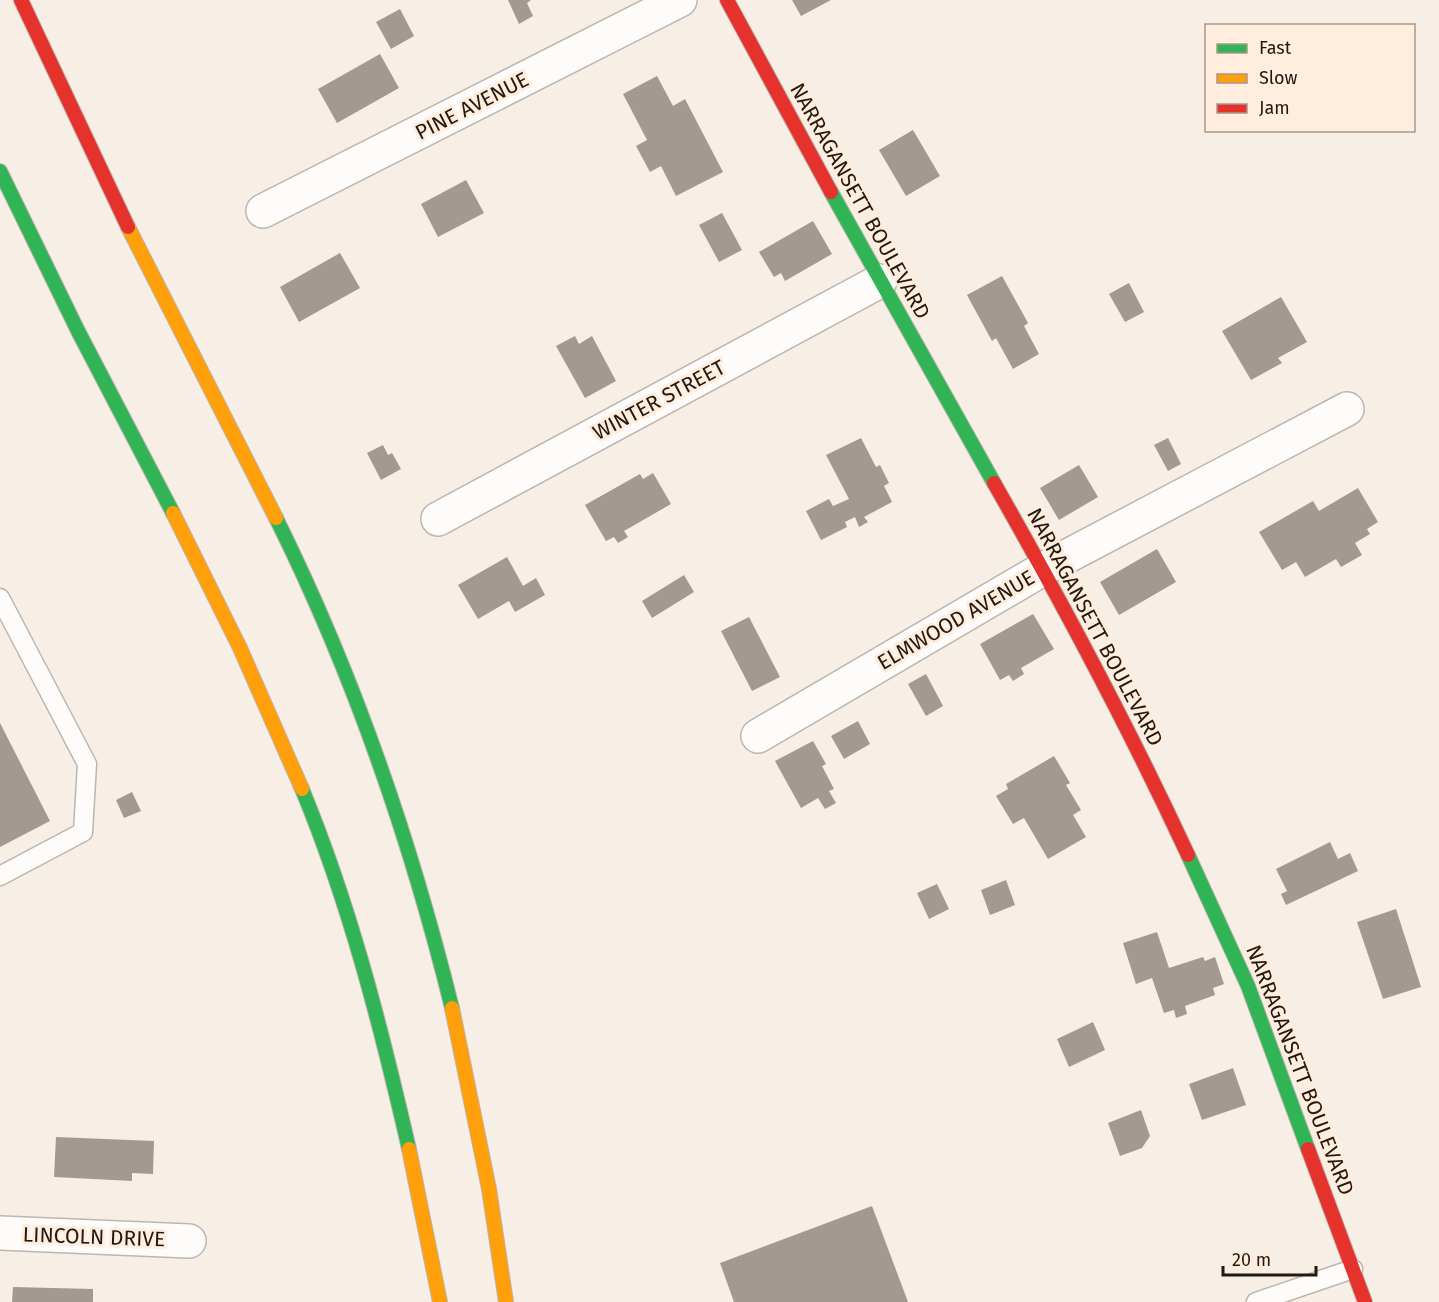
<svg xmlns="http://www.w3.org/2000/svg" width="1439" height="1302" font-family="'Fira Sans',sans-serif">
  <rect width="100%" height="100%" fill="#f7eee6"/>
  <!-- building -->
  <g fill="#a39993">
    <polygon points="508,0 531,0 527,3 533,16 519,24"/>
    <polygon points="792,0 831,0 801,16"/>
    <polygon points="400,9 414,36 391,49 376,22"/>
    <polygon points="380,54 399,88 337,123 318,89"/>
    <polygon points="657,76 673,106 685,99 723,172 676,196 661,166 650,172 636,146 647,140 623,94"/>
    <polygon points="913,130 940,176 906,196 879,150"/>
    <polygon points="466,180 484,213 438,237 421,204"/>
    <polygon points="722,213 742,250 719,262 699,225"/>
    <polygon points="813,221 832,254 785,281 781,273 774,277 759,252"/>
    <polygon points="340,253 360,288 299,322 280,287"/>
    <polygon points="1002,276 1028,323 1024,326 1039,354 1013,369 996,338 992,341 967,295"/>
    <polygon points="1129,283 1144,312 1125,322 1109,294"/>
    <polygon points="1281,297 1307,342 1278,358 1282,363 1251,380 1222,331"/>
    <polygon points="575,336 579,344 592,336 616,381 585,398 556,346"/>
    <polygon points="861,438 876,467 880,465 889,483 884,486 892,502 864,517 868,522 859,527 855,517 845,522 847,527 821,540 806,511 829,499 833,506 849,499 826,455"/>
    <polygon points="1168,438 1181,464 1168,471 1154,445"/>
    <polygon points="383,445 388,455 392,453 401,469 381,480 367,453"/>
    <polygon points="1079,465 1098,497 1059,520 1040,488"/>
    <polygon points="653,473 671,504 624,531 628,537 618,543 614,537 606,541 585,505 640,474 643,479"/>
    <polygon points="1358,488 1378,522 1367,529 1370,534 1355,543 1362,555 1341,567 1336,559 1305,577 1296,562 1282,570 1259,532 1313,501 1319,511"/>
    <polygon points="1157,549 1176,582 1119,615 1100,582"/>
    <polygon points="507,557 523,586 536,578 545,595 515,612 509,601 478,619 458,585"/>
    <polygon points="684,575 694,592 652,618 642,601"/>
    <polygon points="1033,614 1054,649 1021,668 1024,674 1013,681 1009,675 1000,680 980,644"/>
    <polygon points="749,617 780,677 752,691 721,631"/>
    <polygon points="926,674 943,706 926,716 908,684"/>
    <polygon points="858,721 870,744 844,759 831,736"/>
    <polygon points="0,723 50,821 0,847"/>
    <polygon points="813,741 826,764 822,766 834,789 829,791 836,803 825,809 818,798 801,808 775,761"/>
    <polygon points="1054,756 1070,783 1066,785 1081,810 1073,815 1086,837 1048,859 1024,818 1013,824 996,796 1008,789 1006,784"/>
    <polygon points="132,792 141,811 124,818 116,800"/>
    <polygon points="1330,842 1338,859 1350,853 1358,871 1286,905 1281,894 1287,891 1276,869"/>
    <polygon points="1006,880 1015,905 990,915 981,890"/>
    <polygon points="937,884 949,909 929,919 917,893"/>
    <polygon points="1396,909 1421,987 1383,999 1357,922"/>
    <polygon points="1157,932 1169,968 1203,957 1205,961 1215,957 1224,984 1213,988 1215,995 1185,1006 1187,1014 1176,1018 1174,1010 1164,1013 1152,978 1136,984 1123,943"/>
    <polygon points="1093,1022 1105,1050 1069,1067 1057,1039"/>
    <polygon points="1233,1068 1246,1105 1202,1120 1189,1084"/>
    <polygon points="1141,1110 1150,1136 1142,1148 1120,1156 1108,1123"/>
    <polygon points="56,1137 154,1141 153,1174 132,1173 132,1181 54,1177"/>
    <polygon points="872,1206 908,1302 734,1302 720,1263"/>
    <polygon points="13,1287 93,1289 93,1302 12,1302"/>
  </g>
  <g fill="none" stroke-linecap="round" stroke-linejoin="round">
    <defs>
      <g id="lane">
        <polyline points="0,598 87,764 83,832 0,876"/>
        <polyline points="1256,1302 1353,1269"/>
      </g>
      <g id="street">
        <polyline points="263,211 680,0"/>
        <polyline points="438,519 880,281"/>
        <polyline points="758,736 1043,569 1347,409"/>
        <polyline points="0,1233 189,1241"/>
      </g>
      <g id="fast">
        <polyline points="0,171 78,331 173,513"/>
        <polyline points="831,192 994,483"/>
        <path d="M276 518C354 675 410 838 452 1008"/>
        <path d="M302 789C350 905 381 1027 409 1149"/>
        <polyline points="1188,855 1248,986 1308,1149"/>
      </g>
      <g id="slow">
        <polyline points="128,227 276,518"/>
        <polyline points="173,513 240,648 302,789"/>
        <polyline points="452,1008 489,1189 506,1302"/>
        <polyline points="409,1149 440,1302"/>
      </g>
      <g id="jam">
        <polyline points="21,0 128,227"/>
        <polyline points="727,0 831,192"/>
        <path d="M994 483C1063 604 1129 728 1188 855"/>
        <polyline points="1308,1149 1365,1302"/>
      </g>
    </defs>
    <!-- lane casing -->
    <use href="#lane" stroke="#beb5ad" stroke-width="21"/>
    <!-- street casing -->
    <use href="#street" stroke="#beb5ad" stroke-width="36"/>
    <!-- fast casing -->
    <use href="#fast" stroke="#beb5ad" stroke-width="16"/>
    <!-- slow casing -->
    <use href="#slow" stroke="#beb5ad" stroke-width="16"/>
    <!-- jam casing -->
    <use href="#jam" stroke="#beb5ad" stroke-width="16"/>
    <!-- lane -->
    <use href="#lane" stroke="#fefcfb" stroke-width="18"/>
    <!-- street -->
    <use href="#street" stroke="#fefcfb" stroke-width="33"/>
    <!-- fast -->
    <use href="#fast" stroke="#30b455" stroke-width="14"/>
    <!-- slow -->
    <use href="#slow" stroke="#ff9f0a" stroke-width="14"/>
    <!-- jam -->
    <use href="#jam" stroke="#e5322d" stroke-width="14"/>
  </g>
  <g text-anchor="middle" stroke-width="6" stroke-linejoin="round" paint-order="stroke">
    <!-- street labels -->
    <g font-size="21" fill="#231910" stroke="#ffedde">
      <text transform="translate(472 106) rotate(-27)" y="7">PINE AVENUE</text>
      <text transform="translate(860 201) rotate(61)" y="7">NARRAGANSETT BOULEVARD</text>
      <text transform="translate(659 400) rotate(-28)" y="7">WINTER STREET</text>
      <text transform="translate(956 620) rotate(-30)" y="7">ELMWOOD AVENUE</text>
      <text transform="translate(1095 627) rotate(62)" y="7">NARRAGANSETT BOULEVARD</text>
      <text transform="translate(1300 1070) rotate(69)" y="7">NARRAGANSETT BOULEVARD</text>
      <text transform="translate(94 1237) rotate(2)" y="7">LINCOLN DRIVE</text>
    </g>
  </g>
  <!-- legend -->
  <rect x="1205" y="24" width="210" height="108" fill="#ffedde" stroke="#a7988c" stroke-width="1.5"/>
  <rect x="1217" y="44" width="30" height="9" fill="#30b455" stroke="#a7988c" stroke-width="1.5"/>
  <text x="1259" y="54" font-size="18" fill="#231910">Fast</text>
  <rect x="1217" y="74" width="30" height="9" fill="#ff9f0a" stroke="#a7988c" stroke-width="1.5"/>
  <text x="1259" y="84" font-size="18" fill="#231910">Slow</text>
  <rect x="1217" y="104" width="30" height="9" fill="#e5322d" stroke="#a7988c" stroke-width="1.5"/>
  <text x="1259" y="114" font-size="18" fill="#231910">Jam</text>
  <!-- scale -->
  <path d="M1223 1266v9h93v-9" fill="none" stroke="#231910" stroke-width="3"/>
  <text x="1232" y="1266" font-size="18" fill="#231910" stroke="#ffedde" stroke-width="4.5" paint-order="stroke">20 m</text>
</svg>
